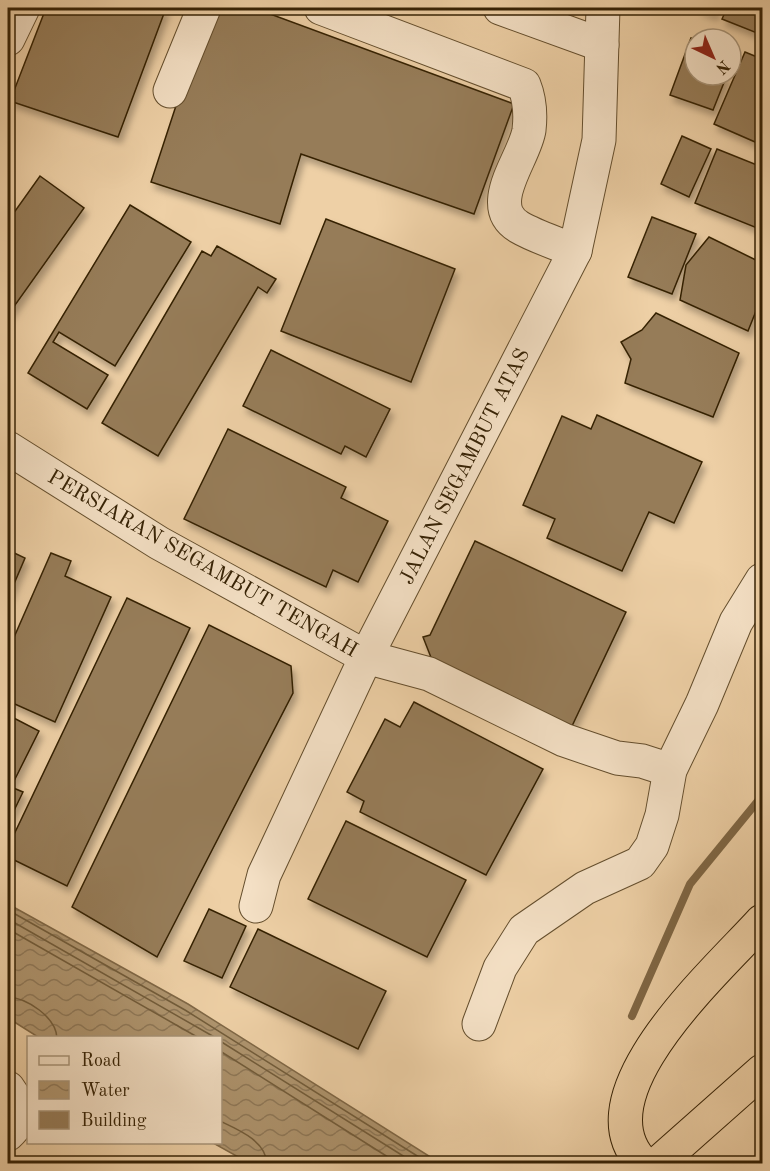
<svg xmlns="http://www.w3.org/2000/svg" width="770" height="1171" font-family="'Old Standard TT',serif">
  <defs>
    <pattern id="water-waves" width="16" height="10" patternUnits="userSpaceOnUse" patternTransform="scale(1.5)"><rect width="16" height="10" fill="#af956f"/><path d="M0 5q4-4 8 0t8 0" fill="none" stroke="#8f7959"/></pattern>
    <filter id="shadow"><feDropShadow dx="3.5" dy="6" stdDeviation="3" flood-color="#0004"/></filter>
  </defs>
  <rect width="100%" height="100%" fill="#eed0a6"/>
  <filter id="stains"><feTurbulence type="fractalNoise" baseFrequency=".00333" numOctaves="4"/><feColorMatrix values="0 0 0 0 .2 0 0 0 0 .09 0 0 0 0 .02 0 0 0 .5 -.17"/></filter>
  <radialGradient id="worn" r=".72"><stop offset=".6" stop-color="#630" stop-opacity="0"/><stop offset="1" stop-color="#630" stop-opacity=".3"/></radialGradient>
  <!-- water -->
  <polygon fill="url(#water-waves)" stroke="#7f6745" stroke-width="1.5" points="8,904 188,1004 440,1163 249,1163 213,1143 220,1142 220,1038 38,1037 8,1018"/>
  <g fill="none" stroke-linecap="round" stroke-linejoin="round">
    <!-- shore -->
    <g stroke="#725c3a" stroke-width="1.5">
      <polyline points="8,910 185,1010 430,1164"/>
      <polyline points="8,919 216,1038"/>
      <polyline points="8,929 199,1038"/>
      <path d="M8 997C27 998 56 1017 57 1038"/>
      <polyline points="220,1041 416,1164"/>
      <polyline points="220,1051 399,1164"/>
      <path d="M220 1121C239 1130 266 1141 267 1164"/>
    </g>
    <!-- stream -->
    <polyline stroke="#7f6745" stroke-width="8" points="632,1016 690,884 762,796"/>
  </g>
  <!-- building -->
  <g fill="#967c59" stroke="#362205" stroke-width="1.5" filter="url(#shadow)">
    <polygon points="46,8 166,8 118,137 10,101"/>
    <polygon points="208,8 254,8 514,104 474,214 301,154 280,224 151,182"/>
    <polygon points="697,8 717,8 714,14"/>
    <polygon points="727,8 762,8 762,35 722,19"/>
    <polygon points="691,38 695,39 695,75 727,75 713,110 670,95"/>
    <polygon points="745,52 762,59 762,145 714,124"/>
    <polygon points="682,136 711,149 689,197 661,184"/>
    <polygon points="717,149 762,167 762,230 695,203"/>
    <polygon points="40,176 84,208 8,315 8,221"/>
    <polygon points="130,205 191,242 115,366 59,332 53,342 108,375 87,409 28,373"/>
    <polygon points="652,217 696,234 672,294 628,277"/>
    <polygon points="326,219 455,269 411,382 281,331"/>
    <polygon points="709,237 762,263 762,296 748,331 680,300 686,265"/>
    <polygon points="217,246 276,279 267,293 258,287 158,456 102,423 202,251 211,256"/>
    <polygon points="656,313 739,353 713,417 625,383 631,359 621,342 642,330"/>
    <polygon points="271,350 390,409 366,457 345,446 341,454 243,406"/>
    <polygon points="597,415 702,462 674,523 649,512 622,571 547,538 555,519 523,505 562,416 591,429"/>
    <polygon points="228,429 346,487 341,498 388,521 358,582 333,570 326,587 184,519"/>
    <polygon points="475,541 626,612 572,726 432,660 423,637 430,635"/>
    <polygon points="8,550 25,558 8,598"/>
    <polygon points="51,553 71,561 65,576 111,597 55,722 8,701 8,651"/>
    <polygon points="127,598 190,628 67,886 8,857 8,847"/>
    <polygon points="209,625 291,666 293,693 157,957 72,907"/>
    <polygon points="414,702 543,769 486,875 360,812 364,801 347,792 385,719 400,727"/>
    <polygon points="8,715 39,731 11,787 23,792 8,823"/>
    <polygon points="346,821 466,880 427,957 308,899"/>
    <polygon points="209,909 246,926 222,978 184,961"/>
    <polygon points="258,929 386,991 358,1049 230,987"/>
  </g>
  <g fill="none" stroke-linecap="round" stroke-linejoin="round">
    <defs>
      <g id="minor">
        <path d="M321 8 524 85C530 100 531 113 529 130 525 158 483 205 519 227 536 237 557 243 575 251"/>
        <polyline points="500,8 602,45"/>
        <polyline points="8,39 23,8"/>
        <polyline points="170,91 204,8"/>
        <polyline points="8,448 159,543 366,657 429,674 564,740 617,758 642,761 670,770"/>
        <polyline points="256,906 264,875 366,657 575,251 599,140 603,8"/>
        <polyline points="479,1024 500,968 524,930 585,888 640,863 652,846 662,815 670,770 702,704 736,622 762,580"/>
        <path d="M8 1088C20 1104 24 1120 8 1134"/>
      </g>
      <g id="highway">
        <path d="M644 1164C574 1097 719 969 762 921"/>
        <polyline points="657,1164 762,1071"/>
      </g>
    </defs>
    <!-- minor casing -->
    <use href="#minor" stroke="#644e2d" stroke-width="35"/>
    <!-- highway casing -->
    <use href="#highway" stroke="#362205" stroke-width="35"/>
    <!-- minor -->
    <use href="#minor" stroke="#f4e0c5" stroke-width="33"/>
    <!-- highway -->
    <use href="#highway" stroke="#eed0a6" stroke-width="33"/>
  </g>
  <g text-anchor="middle" stroke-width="4.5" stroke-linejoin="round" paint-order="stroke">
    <!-- street labels -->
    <g font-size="21" fill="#362205" stroke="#f4e0c5">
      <text transform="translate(464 466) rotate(-63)" y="7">JALAN SEGAMBUT ATAS</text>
      <text transform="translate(203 563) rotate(30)" y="7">PERSIARAN SEGAMBUT TENGAH</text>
    </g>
  </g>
  <!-- margin -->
  <rect width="770" height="1171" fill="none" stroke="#eed0a6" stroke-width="30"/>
  <rect x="9" y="9" width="752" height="1153" fill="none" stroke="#362205" stroke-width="3"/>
  <rect x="15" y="15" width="740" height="1141" fill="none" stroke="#362205" stroke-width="1.5"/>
  <!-- legend -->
  <rect x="27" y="1036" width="195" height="108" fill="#f4e0c5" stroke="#a89478" stroke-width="1.5"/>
  <rect x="39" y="1056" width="30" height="9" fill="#f4e0c5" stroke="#a89478" stroke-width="1.5"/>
  <text x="81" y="1066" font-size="18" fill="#362205">Road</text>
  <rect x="39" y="1081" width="30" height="18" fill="url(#water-waves)" stroke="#a89478" stroke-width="1.5"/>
  <text x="81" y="1096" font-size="18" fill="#362205">Water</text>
  <rect x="39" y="1111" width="30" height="18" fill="#967c59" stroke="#a89478" stroke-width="1.5"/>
  <text x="81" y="1126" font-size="18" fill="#362205">Building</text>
  <!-- north arrow -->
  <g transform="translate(713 57) rotate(136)"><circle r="28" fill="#f4e0c5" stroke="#a89478" stroke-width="1.5"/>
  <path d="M0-4.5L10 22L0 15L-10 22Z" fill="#8f2418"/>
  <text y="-9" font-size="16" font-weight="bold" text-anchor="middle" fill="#362205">N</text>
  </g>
  <rect width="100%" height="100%" filter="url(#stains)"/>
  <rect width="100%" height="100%" fill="url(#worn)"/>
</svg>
